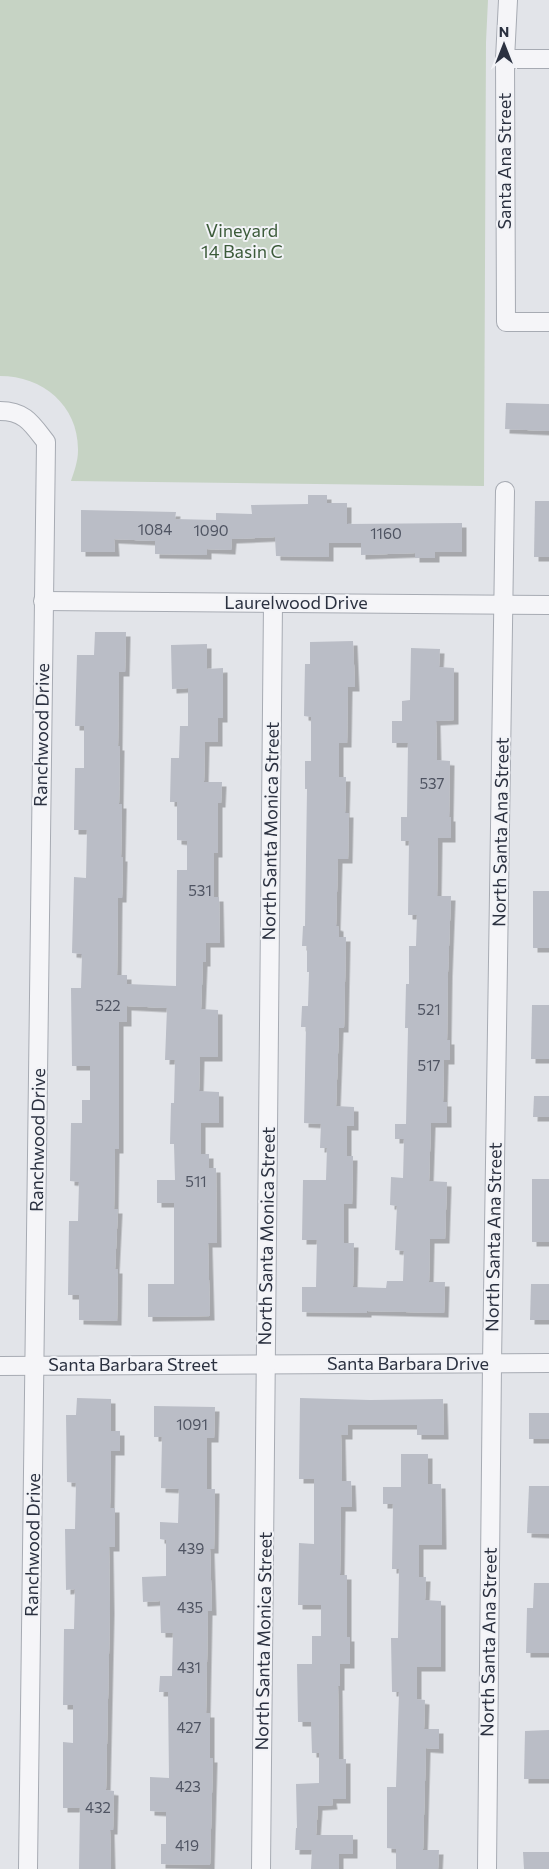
<svg xmlns="http://www.w3.org/2000/svg" width="549" height="1869" font-family="Commissioner,sans-serif">
  <defs>
    <filter id="shadow"><feDropShadow dx="4.5" dy="4.5" stdDeviation="0" flood-color="#0004"/></filter>
  </defs>
  <rect width="100%" height="100%" fill="#e2e4e9"/>
  <!-- green -->
  <path fill="#c6d3c4" d="M0 0H488L486 42 484 486 71 481C74 472 78 461 78 451 79 406 43 376 0 376Z"/>
  <!-- building -->
  <g fill="#babdc6" filter="url(#shadow)">
    <polygon points="506,403 549,404 549,431 505,429"/>
    <polygon points="308,495 327,495 327,503 347,503 347,524 462,523 462,552 435,552 435,558 415,558 415,553 361,555 361,543 329,543 329,557 276,556 275,537 232,539 231,550 207,549 207,555 155,554 155,541 114,539 115,552 81,552 81,510 176,512 175,519 216,520 216,513 252,514 251,505 308,504"/>
    <polygon points="535,501 549,501 549,557 534,557"/>
    <polygon points="95,632 126,632 125,672 119,672 118,746 120,746 119,804 122,804 121,857 123,857 122,898 118,898 117,975 127,975 127,984 176,986 177,870 187,870 187,841 177,840 177,802 170,802 171,758 179,758 180,726 188,726 188,688 172,689 171,645 207,644 207,669 223,668 223,718 218,718 218,742 205,742 204,782 222,782 221,803 218,803 218,853 214,853 214,897 219,897 220,943 206,943 206,962 203,962 201,1009 218,1010 218,1057 200,1057 199,1091 219,1092 219,1123 201,1123 201,1154 209,1154 209,1168 216,1168 217,1243 208,1243 210,1316 148,1317 148,1284 174,1284 174,1203 157,1203 157,1180 175,1180 174,1144 170,1144 171,1103 174,1103 175,1060 165,1060 167,1008 127,1006 127,1022 119,1022 119,1149 115,1149 114,1209 118,1209 115,1269 118,1269 117,1321 79,1320 79,1295 68,1295 69,1221 78,1221 79,1182 70,1181 71,1123 82,1123 82,1100 90,1100 90,1066 72,1066 71,988 81,988 82,954 72,953 74,877 86,878 87,830 74,830 75,768 84,768 84,726 75,726 77,655 94,655"/>
    <polygon points="353,641 355,687 348,687 347,743 339,743 339,777 346,777 345,813 349,813 348,859 338,859 336,926 339,927 339,937 346,937 344,1028 339,1028 336,1106 354,1107 354,1126 347,1126 347,1156 353,1156 352,1204 344,1204 344,1243 354,1243 353,1287 386,1288 387,1281 403,1281 404,1251 395,1250 397,1206 390,1205 391,1177 403,1178 404,1139 395,1139 395,1124 406,1124 408,1028 405,1028 406,984 409,984 409,946 416,946 417,915 408,915 409,841 401,841 401,817 407,817 408,743 392,743 392,721 402,721 402,701 410,700 411,648 440,649 439,667 454,668 454,720 436,721 437,760 450,761 449,817 451,817 451,838 438,838 437,896 451,896 448,972 447,1040 450,1040 450,1060 444,1060 443,1102 447,1102 447,1123 431,1123 429,1181 447,1182 445,1239 430,1239 429,1282 445,1282 444,1313 367,1311 367,1313 302,1312 302,1287 316,1287 317,1240 302,1240 303,1180 326,1180 327,1148 320,1148 321,1124 304,1123 306,1027 301,1027 302,1006 308,1006 309,972 307,972 307,946 302,946 303,926 305,926 307,789 305,789 305,761 311,761 311,717 304,716 305,664 310,664 310,642"/>
    <rect x="533" y="891" width="16" height="57"/>
    <polygon points="532,1005 549,1005 549,1059 531,1059"/>
    <polygon points="534,1096 549,1096 549,1117 533,1117"/>
    <rect x="532" y="1179" width="17" height="63"/>
    <polygon points="531,1284 549,1284 549,1320 530,1320"/>
    <polygon points="77,1398 111,1399 111,1431 120,1431 120,1451 111,1451 110,1508 115,1508 115,1547 109,1547 110,1609 106,1790 114,1791 113,1830 110,1830 111,1869 79,1869 80,1808 63,1808 63,1742 73,1743 73,1705 63,1705 64,1629 74,1629 75,1589 66,1590 65,1529 75,1529 76,1483 67,1482 66,1415 76,1415"/>
    <polygon points="300,1398 370,1400 443,1399 444,1435 417,1435 417,1425 348,1425 348,1435 341,1435 342,1481 351,1481 352,1507 341,1507 340,1575 347,1575 347,1637 350,1637 350,1664 340,1664 340,1686 338,1686 339,1759 346,1759 346,1799 332,1799 333,1805 318,1806 316,1835 353,1835 353,1854 339,1854 339,1869 311,1869 312,1850 295,1850 296,1828 297,1828 296,1784 319,1783 319,1753 312,1753 311,1722 298,1722 297,1664 312,1664 312,1636 321,1636 321,1605 298,1605 299,1543 314,1544 314,1479 299,1479"/>
    <polygon points="154,1406 215,1407 214,1438 207,1438 207,1489 215,1489 214,1549 210,1549 212,1611 208,1611 206,1713 210,1713 210,1758 213,1758 210,1865 161,1864 161,1844 166,1844 166,1812 150,1811 150,1777 169,1778 168,1692 159,1692 160,1676 172,1676 173,1633 161,1633 160,1601 143,1602 142,1577 166,1576 166,1540 160,1539 160,1522 178,1523 179,1489 161,1488 162,1437 154,1437"/>
    <rect x="529" y="1413" width="20" height="26"/>
    <polygon points="401,1454 428,1454 428,1484 441,1484 442,1545 419,1545 419,1577 426,1577 425,1600 441,1601 441,1667 417,1667 417,1699 425,1700 424,1729 439,1729 439,1749 426,1748 423,1850 439,1850 438,1869 396,1869 396,1849 387,1848 387,1787 396,1787 399,1692 392,1692 391,1638 398,1638 399,1569 392,1569 393,1504 383,1504 383,1487 401,1487"/>
    <polygon points="529,1486 549,1486 549,1534 527,1533"/>
    <polygon points="534,1583 549,1583 549,1653 526,1653 527,1608 533,1608"/>
    <polygon points="549,1730 549,1779 524,1779 525,1731"/>
    <polygon points="523,1852 549,1852 549,1869 524,1869"/>
  </g>
  <g fill="none" stroke-linecap="round" stroke-linejoin="round">
    <defs>
      <g id="minor">
        <polyline points="508,0 505,59 506,322 549,322"/>
        <polyline points="505,59 549,59"/>
        <path d="M0 411C25 411 32 424 46 442L28 1869"/>
        <polyline points="43,601 549,605"/>
        <polyline points="0,1366 549,1363"/>
        <polyline points="261,1869 273,603"/>
        <polyline points="487,1869 492,1364 505,491"/>
      </g>
    </defs>
    <!-- minor casing -->
    <use href="#minor" stroke="#a7abb3" stroke-width="20"/>
    <!-- minor -->
    <use href="#minor" stroke="#f5f5f8" stroke-width="18"/>
  </g>
  <g text-anchor="middle" stroke-width="4" stroke-linejoin="round" paint-order="stroke">
    <!-- number labels -->
    <g font-size="15" fill="#4f5462">
      <text x="155" y="535">1084</text>
      <text x="211" y="536">1090</text>
      <text x="386" y="539">1160</text>
      <text x="432" y="789">537</text>
      <text x="200" y="896">531</text>
      <text x="108" y="1011">522</text>
      <text x="429" y="1015">521</text>
      <text x="429" y="1071">517</text>
      <text x="196" y="1187">511</text>
      <text x="192" y="1430">1091</text>
      <text x="191" y="1554">439</text>
      <text x="190" y="1613">435</text>
      <text x="189" y="1673">431</text>
      <text x="189" y="1733">427</text>
      <text x="188" y="1792">423</text>
      <text x="98" y="1813">432</text>
      <text x="187" y="1851">419</text>
    </g>
    <!-- street labels -->
    <g font-size="18" fill="#2b3140" stroke="#f2f3f7">
      <text transform="translate(505 161) rotate(-90)" y="6">Santa Ana Street</text>
      <text x="296" y="609">Laurelwood Drive</text>
      <text transform="translate(42 735) rotate(-89)" y="6">Ranchwood Drive</text>
      <text transform="translate(271 831) rotate(-89)" y="6">North Santa Monica Street</text>
      <text transform="translate(501 832) rotate(-89)" y="6">North Santa Ana Street</text>
      <text transform="translate(38 1140) rotate(-89)" y="6">Ranchwood Drive</text>
      <text transform="translate(267 1236) rotate(-89)" y="6">North Santa Monica Street</text>
      <text transform="translate(494 1237) rotate(-89)" y="6">North Santa Ana Street</text>
      <text x="408" y="1370">Santa Barbara Drive</text>
      <text x="133" y="1371">Santa Barbara Street</text>
      <text transform="translate(33 1545) rotate(-89)" y="6">Ranchwood Drive</text>
      <text transform="translate(264 1641) rotate(-89)" y="6">North Santa Monica Street</text>
      <text transform="translate(489 1642) rotate(-89)" y="6">North Santa Ana Street</text>
    </g>
    <!-- park labels -->
    <g font-size="18" fill="#3c5b3a" stroke="#f2f3f7">
      <text x="242" y="237">Vineyard<tspan x="242" dy="21">14 Basin C</tspan></text>
    </g>
  </g>
  <!-- north arrow -->
  <g transform="translate(504 45)" stroke="#f2f3f7" stroke-width="4" paint-order="stroke">
  <path d="M0-4L9 19L0 12L-9 19Z" fill="#2b3140"/>
  <text y="-8" font-size="14" font-weight="bold" text-anchor="middle" fill="#2b3140">N</text>
  </g>
</svg>
